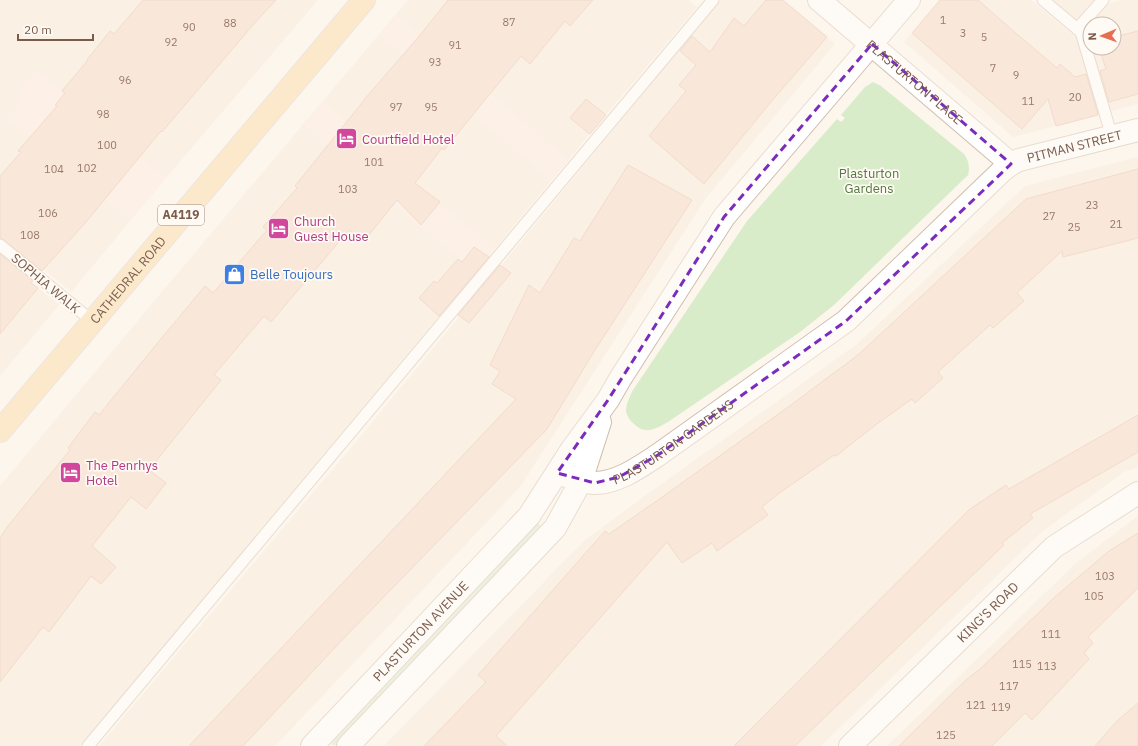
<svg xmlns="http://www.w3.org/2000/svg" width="1138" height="746" font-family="'IBM Plex Sans',sans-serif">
  <rect width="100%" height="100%" fill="#fdf6ec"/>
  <!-- residential -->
  <g fill="#f5e8da">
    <polygon points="0,0 318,0 166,178 71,292 0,233"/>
    <polygon points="408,0 689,0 697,7 587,137 495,249 80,746 0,746 0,486 161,293"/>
    <polygon points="720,0 783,0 835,44 706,198 520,487 275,746 99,746 356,442"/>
    <polygon points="940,0 1031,0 1077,38 1100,114 1013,137 904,42"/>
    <polygon points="1053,0 1094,0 1077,20"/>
    <polygon points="1122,0 1138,0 1138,104 1111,111 1092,48 1114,48 1114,24 1090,24 1090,42 1086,29 1107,4"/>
    <polygon points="1138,157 1138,467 1124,472 1043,531 821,746 384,746 584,541 657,487 857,344 1025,186"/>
    <polygon points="0,257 59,305 0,376"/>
    <polygon points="1138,516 1138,746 887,746 1076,563"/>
  </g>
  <!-- commercial -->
  <g fill="#fde8e0">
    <polygon points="397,14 569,160 551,181 379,35"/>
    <polygon points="36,69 166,178 130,221 6,118 25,96 18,90"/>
    <polygon points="323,101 415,183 495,249 475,273 302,125"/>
  </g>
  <!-- green -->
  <g fill="#d8ecc9">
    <path d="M873 82 881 86 964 154C969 161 970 167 968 175L834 305 800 332 668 422C656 429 645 435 634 424 630 421 627 416 626 411 626 404 630 396 633 390L747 221 837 119 841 122 845 118 841 115 865 87Z"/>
    <polygon points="536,522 541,526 542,529 339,746 332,745 331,740"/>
  </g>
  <!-- building -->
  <g fill="#f3d5c3" stroke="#e6bba3">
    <polygon points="143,0 276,0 252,26 162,132 161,131 86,222 42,271 4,240 0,238 0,176 21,152 18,151 57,106 55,105 65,93 62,91 88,60 87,60 110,31 114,34"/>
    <polygon points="448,0 593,0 570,26 565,21 530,64 521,56 444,150 442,148 415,183 440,202 421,225 397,200 364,241 349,230 271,322 264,316 214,375 221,380 149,470 166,483 146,509 131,497 92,546 116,567 101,584 91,576 49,632 43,627 0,682 0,538 8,526 70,450 68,448 95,412 99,415 160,340 205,286 213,293 267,230 263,227 297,188 295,186 369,94 421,34"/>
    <polygon points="766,0 783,0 827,37 770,103 704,184 649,136 686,91 679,85 696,65 680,51 692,36 710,52 734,18 744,26"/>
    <polygon points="940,0 978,0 1011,29 1057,68 1060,64 1075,77 1086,74 1098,115 1056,126 1048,99 1022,129 912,33"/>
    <polygon points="1138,31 1138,94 1109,102 1100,71 1106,69 1099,48 1114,48 1114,37"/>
    <polygon points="586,99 606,115 590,134 570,118"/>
    <polygon points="628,165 692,200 595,350 547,429 344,638 243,746 189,746 516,399 492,384 500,371 490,365 529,285 540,293 574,238 580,241"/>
    <polygon points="1138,169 1138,238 1063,257 1062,251 1017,293 1024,301 993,328 990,325 938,372 943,378 915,403 912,399 878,423 836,456 834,455 778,494 762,507 768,515 717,551 712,543 682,563 667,542 496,736 507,746 424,746 486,682 478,675 605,531 609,534 658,500 791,405 858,355 1026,199"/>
    <polygon points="474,247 489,257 439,316 419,298 434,281 437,283 458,259 462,262"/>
    <polygon points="0,254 33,281 31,283 38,288 0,334"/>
    <polygon points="500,265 511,273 469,323 458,315"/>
    <polygon points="1138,415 1138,452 1030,514 1033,518 1002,543 1004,545 795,746 734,746 970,509 1006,485 1009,489"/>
    <polygon points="1138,533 1138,588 1088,637 1093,643 1084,653 1089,659 1032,720 1025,713 992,746 899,746 966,680 981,668 1056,596 1109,551"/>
    <polygon points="1138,703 1138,746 1095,746 1117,721"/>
  </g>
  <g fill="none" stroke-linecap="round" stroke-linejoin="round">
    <defs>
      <g id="service">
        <polyline points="1043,0 1081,32 1112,137"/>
        <polyline points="1077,29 1103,0"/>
        <polyline points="0,245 92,321"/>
        <polyline points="88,746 713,0"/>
      </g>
      <g id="minor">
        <path id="s1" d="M819 0 1011 164"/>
        <path id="s2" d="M557 473C569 477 581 482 593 483 616 484 640 467 658 455L846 321 1002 171 1011 164 1019 160 1138 130"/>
        <path id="s3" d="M312 746 529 516 572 449 608 400 620 379 724 217 909 0"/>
        <polyline points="348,746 555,528 581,481 600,422"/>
        <path id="s4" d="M850 746 1054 547 1138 493"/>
      </g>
      <g id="primary">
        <path id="s5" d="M0 431 364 0"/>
      </g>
    </defs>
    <!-- service casing -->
    <use href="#service" stroke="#d1beb0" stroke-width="13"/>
    <!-- minor casing -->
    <use href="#minor" stroke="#d1beb0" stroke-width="24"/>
    <!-- primary casing -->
    <use href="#primary" stroke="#dad1cd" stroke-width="24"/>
    <!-- service -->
    <use href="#service" stroke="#fff" stroke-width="11"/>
    <!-- minor -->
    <use href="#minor" stroke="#fff" stroke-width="22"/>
    <!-- primary -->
    <use href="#primary" stroke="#fbd9a5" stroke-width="22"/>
  </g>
  <!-- marked area -->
  <path d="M0 0H1138V746H0ZM872 44 1011 164 846 321 658 455 619 477 595 483 557 473 608 400 724 217Z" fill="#fdf6ec" fill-opacity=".55" fill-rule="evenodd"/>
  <path fill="none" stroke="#7b2cbf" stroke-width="3" stroke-dasharray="8 5" stroke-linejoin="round" d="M872 44 1011 164 846 321 658 455 619 477 595 483 557 473 608 400 724 217Z"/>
  <!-- icons -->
  <defs>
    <symbol id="hotel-square" viewBox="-11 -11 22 22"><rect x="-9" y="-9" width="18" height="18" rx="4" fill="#d1479c" stroke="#fffaf3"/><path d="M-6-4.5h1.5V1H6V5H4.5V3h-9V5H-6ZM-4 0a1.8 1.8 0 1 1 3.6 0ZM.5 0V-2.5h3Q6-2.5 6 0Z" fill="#fff"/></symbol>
    <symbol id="shop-square" viewBox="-11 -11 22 22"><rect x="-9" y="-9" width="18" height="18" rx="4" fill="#3f7fe0" stroke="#fffaf3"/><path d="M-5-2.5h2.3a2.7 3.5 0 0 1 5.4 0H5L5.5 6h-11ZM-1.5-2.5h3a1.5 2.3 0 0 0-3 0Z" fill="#fff"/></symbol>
  </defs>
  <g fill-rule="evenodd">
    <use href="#hotel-square" x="334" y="126" width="25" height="25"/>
    <use href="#hotel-square" x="266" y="216" width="25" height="25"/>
    <use href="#shop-square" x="222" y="262" width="25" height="25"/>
    <use href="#hotel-square" x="58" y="460" width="25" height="25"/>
  </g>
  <g text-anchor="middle" stroke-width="3.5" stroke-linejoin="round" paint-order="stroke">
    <!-- number labels -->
    <g font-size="11" fill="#987a6a">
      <text x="943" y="24">1</text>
      <text x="509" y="26">87</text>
      <text x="230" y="27">88</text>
      <text x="189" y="31">90</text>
      <text x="963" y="37">3</text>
      <text x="984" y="41">5</text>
      <text x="171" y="46">92</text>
      <text x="455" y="49">91</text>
      <text x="435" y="66">93</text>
      <text x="993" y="72">7</text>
      <text x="1016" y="79">9</text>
      <text x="125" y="84">96</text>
      <text x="1075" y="101">20</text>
      <text x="1028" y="105">11</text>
      <text x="396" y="111">97</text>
      <text x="431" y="111">95</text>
      <text x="103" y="118">98</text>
      <text x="107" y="149">100</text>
      <text x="374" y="166">101</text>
      <text x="87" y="172">102</text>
      <text x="54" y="173">104</text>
      <text x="348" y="193">103</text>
      <text x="1092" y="209">23</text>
      <text x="48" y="217">106</text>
      <text x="1049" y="220">27</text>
      <text x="1116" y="228">21</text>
      <text x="1074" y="231">25</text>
      <text x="30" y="239">108</text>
      <text x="1105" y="580">103</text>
      <text x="1094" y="600">105</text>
      <text x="1051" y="638">111</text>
      <text x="1022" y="668">115</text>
      <text x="1047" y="670">113</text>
      <text x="1009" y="690">117</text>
      <text x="976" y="709">121</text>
      <text x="1001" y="711">119</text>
      <text x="946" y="739">125</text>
    </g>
    <!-- shield labels -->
    <rect fill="#fffaf3" stroke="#a28b7f" stroke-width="1" x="158" y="205" width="46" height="20" rx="3"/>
    <g font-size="12" font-weight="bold" fill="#7a5c4d">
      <text x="181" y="219">A4119</text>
    </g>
    <!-- street labels -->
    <g font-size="13" fill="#7a5c4d" stroke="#fffaf3">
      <text dy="5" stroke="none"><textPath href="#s1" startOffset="126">PLASTURTON PLACE</textPath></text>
      <text dy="5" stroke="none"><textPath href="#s2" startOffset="634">PITMAN STREET</textPath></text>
      <text dy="5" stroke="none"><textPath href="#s5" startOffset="198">CATHEDRAL ROAD</textPath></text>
      <text transform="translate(46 283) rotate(40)" y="5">SOPHIA WALK</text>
      <text dy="5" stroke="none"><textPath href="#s2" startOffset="129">PLASTURTON GARDENS</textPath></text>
      <text dy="5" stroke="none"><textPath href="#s4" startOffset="192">KING'S ROAD</textPath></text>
      <text dy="5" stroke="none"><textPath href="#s3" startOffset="158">PLASTURTON AVENUE</textPath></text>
    </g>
    <!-- hotel labels -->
    <g font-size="13" fill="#b23c85" stroke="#fffaf3" text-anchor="start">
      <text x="362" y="144">Courtfield Hotel</text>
      <text x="294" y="226">Church<tspan x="294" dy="15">Guest House</tspan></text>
      <text x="86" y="470">The Penrhys<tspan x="86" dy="15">Hotel</tspan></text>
    </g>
    <!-- park labels -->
    <g font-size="13" fill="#537a41" stroke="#fffaf3">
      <text x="869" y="178">Plasturton<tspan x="869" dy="15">Gardens</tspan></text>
    </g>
    <!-- shop labels -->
    <g font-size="13" fill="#366cbe" stroke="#fffaf3" text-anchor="start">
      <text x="250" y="279">Belle Toujours</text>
    </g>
  </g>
  <!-- north arrow -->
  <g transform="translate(1102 36) rotate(268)"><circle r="19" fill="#fffaf3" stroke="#cabbb1"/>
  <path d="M0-3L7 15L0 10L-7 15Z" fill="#e76f51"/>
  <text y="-6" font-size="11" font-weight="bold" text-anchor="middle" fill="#7a5c4d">N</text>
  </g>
  <!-- scale -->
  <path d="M18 34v6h75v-6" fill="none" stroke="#7a5c4d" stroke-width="2"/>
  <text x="24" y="34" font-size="12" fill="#7a5c4d" stroke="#fffaf3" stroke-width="3" paint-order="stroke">20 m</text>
</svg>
